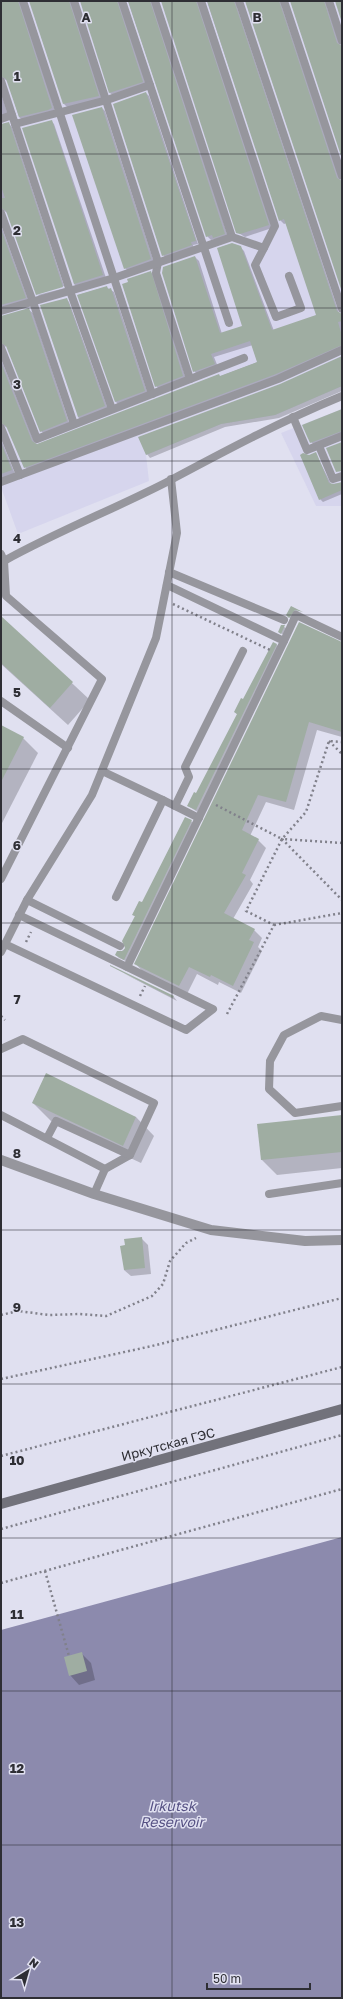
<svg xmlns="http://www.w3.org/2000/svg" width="343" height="1999" font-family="'Golos Text',sans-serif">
  <rect width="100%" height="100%" fill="#e0e0f0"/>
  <!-- built -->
  <g fill="#d6d5ed">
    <polygon points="1,1 342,1 342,386 275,415 221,424 146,455 149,481 18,534 1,487"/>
    <polygon points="342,409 342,506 316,506 281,433"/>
  </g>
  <!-- water -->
  <polygon fill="#8c8aad" points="342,1537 342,1998 1,1998 1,1630"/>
  <!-- shadow -->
  <g fill="#0003">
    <polygon points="1,1 23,1 55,111 23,121 19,117 8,81 4,79 1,81"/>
    <polygon points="30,1 74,1 102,100 67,107 64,104"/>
    <polygon points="81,1 123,1 146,85 114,96 110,93"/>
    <polygon points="128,1 155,1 228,237 211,240 207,236"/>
    <polygon points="162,1 202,1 272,228 245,237 237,232"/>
    <polygon points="207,1 239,1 237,7 339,313 342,315 342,349 280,377 29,471 25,467 8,428 4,426 1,428 1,359 36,446 258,362 253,345 214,357 218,367 198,375 194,371 195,257 199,261 222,334 244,327 240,247 244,251 274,331 318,316 287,223 284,224 280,220"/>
    <polygon points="246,1 285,1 282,7 340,180 342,182 342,288"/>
    <polygon points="291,1 330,1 327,7 340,45 342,47 342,155"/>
    <polygon points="1,93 8,115 1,119"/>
    <polygon points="146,93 149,96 198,244 193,245 194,248 166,258 163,255"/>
    <polygon points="102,108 105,111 154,262 128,271 125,268"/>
    <polygon points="51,121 54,124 106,278 77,287 74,284"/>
    <polygon points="8,123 12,127 64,286 38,293 38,295 8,213 4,211 1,213 1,125"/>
    <polygon points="1,225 29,302 1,310"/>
    <polygon points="150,272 154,275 186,379 159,389 156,386 129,283"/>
    <polygon points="106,287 114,292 148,394 119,405 116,402 78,295"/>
    <polygon points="65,288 66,291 41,298 38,295"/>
    <polygon points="66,299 69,302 108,409 81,420 78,417"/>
    <polygon points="29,310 33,313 70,425 45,435 41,431 7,346 1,348 1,333"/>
    <polygon points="342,357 342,391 279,418 225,427 150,458 147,454 280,385"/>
    <polygon points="342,410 342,434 314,445 311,442"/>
    <polygon points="1,439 15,474 1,479"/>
    <polygon points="316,454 331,484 342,483 342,494 323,502 320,499 309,456"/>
    <polygon points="291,607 303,614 298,612 292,620 287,615"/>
    <polygon points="1,617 90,700 68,725 1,664"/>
    <polygon points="282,626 288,629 285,636 279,632"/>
    <polygon points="342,643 342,737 317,730 294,810 266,802 250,836 258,840 266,848 250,880 253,884 233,919 254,930 262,938 258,947 262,951 241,993 219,982 218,985 197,974 187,994 143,972 136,964"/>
    <polygon points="276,644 279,647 199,813 188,806 197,795 238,715 235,712 244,700"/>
    <polygon points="1,727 23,738 38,753 1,825"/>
    <polygon points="191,821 194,824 128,962 119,958 116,955 126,948 136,917 133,915 142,903"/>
    <polygon points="123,973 174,997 177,1001"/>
    <polygon points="33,1103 136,1117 154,1136 141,1163 51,1121"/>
    <polygon points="342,1116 342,1168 277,1175 262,1160 258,1125"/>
    <polygon points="141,1238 148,1245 151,1274 131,1276 124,1270 126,1246"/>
    <polygon points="81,1653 91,1663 95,1680 79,1685 70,1675"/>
  </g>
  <!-- building -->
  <g fill="#9fada2">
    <polygon points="1,1 18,1 52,108 48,110 19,117 6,79 1,76"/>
    <polygon points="29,1 69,1 99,96 63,104"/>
    <polygon points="80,1 117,1 143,82 109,93"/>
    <polygon points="128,1 150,1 225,234 213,238 212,235 206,237"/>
    <polygon points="161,1 196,1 269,225 240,234 236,233"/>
    <polygon points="207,1 234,1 337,311 342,314 342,321 338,322 342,336 342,345 276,374 24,468 6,426 1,423 1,363 32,441 37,444 219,374 220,376 257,362 250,341 211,354 215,364 193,372 162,273 163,267 195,256 220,333 242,326 217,248 232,243 241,246 272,330 316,315 284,219 279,221"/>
    <polygon points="245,1 279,1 337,178 342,181 342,292"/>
    <polygon points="290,1 324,1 337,43 342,46 342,159"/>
    <polygon points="335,1 342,1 342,23"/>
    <polygon points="146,92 196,241 191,242 192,245 162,256 113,104"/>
    <polygon points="102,107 151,259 124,269 72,115"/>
    <polygon points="52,120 103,275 74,284 22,128"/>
    <polygon points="9,122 63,287 36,295 6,211 1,208 1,198 5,198 1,186 1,124"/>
    <polygon points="1,229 26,298 1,305"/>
    <polygon points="151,271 183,376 155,387 122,284 128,282 127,279"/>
    <polygon points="107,286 108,289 111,288 145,391 115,402 77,295"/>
    <polygon points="67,298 105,406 78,417 40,305"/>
    <polygon points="29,308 67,421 40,432 6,346 1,343 1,316"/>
    <polygon points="342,356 342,386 275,415 221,424 146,455 138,437 280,384"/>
    <polygon points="342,409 342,431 310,443 302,425"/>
    <polygon points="342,442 342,471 336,472 326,448"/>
    <polygon points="1,443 12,470 1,474"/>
    <polygon points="316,452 329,483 334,484 342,482 342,490 319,500 300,455 303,453 309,455"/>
    <polygon points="291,606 303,612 295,610 289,618 286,615"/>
    <polygon points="1,616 73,682 50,708 1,663"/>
    <polygon points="299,622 342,642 342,732 309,722 286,802 258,795 242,830 259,839 242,873 246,875 224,913 255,929 249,940 254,942 233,986 211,975 210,977 189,967 179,986 134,964"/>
    <polygon points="281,625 285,625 281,634 278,632"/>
    <polygon points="273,642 277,644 196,810 187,806 194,792 196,793 237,714 234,712 241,698 243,699"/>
    <polygon points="1,725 24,737 1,782"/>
    <polygon points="185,817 192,820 124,960 115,955 117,951 123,951 125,948 122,941 135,916 132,915 139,901 142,902"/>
    <polygon points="110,965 174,996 173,998 110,966"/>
    <polygon points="46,1073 136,1117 123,1146 32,1103"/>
    <polygon points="342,1115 342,1152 261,1160 257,1124"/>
    <polygon points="142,1237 145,1268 124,1270 120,1246 125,1245 124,1239"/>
    <polygon points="82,1652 87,1671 69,1676 64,1657"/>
  </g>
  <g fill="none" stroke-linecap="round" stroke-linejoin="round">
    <!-- path -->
    <g stroke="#81818b" stroke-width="2.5" stroke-dasharray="2 3" stroke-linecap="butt">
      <polyline points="173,604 270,650"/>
      <polyline points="329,741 342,754"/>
      <polyline points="216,805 282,839"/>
      <polyline points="342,843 282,839 342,900"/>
      <polyline points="274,925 342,913"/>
      <polyline points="26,942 31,932"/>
      <polyline points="140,996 145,986"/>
      <polyline points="227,1014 274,925 246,911 282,839 306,812 329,741 342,742"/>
      <polyline points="1,1016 5,1020"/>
      <polyline points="1,1315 18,1311 49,1315 79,1314 106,1316 152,1296 163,1284 170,1261 186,1243 196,1238"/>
      <polyline points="1,1379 152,1346 342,1298"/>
      <polyline points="1,1456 342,1367"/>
      <polyline points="1,1529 342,1435"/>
      <polyline points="45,1571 69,1656"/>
      <polyline points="1,1583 342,1489"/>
    </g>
    <!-- lane -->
    <g stroke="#96969d" stroke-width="8">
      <polyline points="23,1 152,394"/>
      <polyline points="74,1 158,262 156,273 190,379"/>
      <polyline points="122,1 229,323"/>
      <polyline points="155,1 232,237"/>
      <polyline points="239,1 342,309"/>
      <polyline points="284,1 342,176"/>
      <polyline points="329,1 342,41"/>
      <polyline points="1,81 12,115"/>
      <polyline points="1,119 12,115 15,124 107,100 150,85"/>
      <polyline points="15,124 70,291 112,409"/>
      <polyline points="1,213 33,302 74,424"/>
      <polyline points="264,248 255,265 276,317 301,308 289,276"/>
      <polyline points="1,311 114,278 232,237 264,248 275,226 201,1"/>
      <polyline points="1,348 37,439 244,358"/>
      <polyline points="293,417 307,450 342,436"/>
      <polyline points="1,428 20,475"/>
      <polyline points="319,446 333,479 342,476"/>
      <polyline points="1,482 278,379 342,350"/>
      <path d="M1 554 4 561C56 532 112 510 165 483 223 452 281 421 342 396"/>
      <polyline points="169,572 284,620"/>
      <polyline points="284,641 296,615 342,637"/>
      <polyline points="1,701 68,748"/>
      <polyline points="102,771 163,800 116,897"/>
      <polyline points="163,800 199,818"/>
      <polyline points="175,806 189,777 185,767 243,651"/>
      <polyline points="1,879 102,679 6,596 4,561"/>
      <polyline points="27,900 120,946"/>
      <polyline points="19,915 127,967"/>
      <polyline points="5,944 186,1030 213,1009 127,967 284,641 167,585"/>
      <polyline points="1,952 27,900 92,795 156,638 177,533 171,479"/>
      <polyline points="342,1020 321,1016 284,1035 270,1061 269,1089 295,1113 342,1106"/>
      <polyline points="1,1049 23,1039 154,1103 130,1155 105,1169 94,1194"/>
      <polyline points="1,1115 105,1169"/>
      <polyline points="47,1138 56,1121 130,1155"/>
      <polyline points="269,1194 342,1183"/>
    </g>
    <!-- street -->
    <polyline stroke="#96969d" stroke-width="10" points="1,1160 94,1194 211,1230 305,1241 342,1240"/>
    <!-- secondary -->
    <polyline stroke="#72727b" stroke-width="10" points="1,1504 342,1409"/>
  </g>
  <!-- grid -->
  <path fill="none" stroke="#2e2e34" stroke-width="1" stroke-opacity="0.55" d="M172 1V1998M1 154H342M1 308H342M1 461H342M1 615H342M1 769H342M1 923H342M1 1076H342M1 1230H342M1 1384H342M1 1538H342M1 1691H342M1 1845H342"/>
  <g text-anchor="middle" stroke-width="3" stroke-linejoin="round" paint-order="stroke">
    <!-- street labels -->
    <g font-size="13" fill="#2e2e34" stroke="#e0e0f0">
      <text transform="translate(168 1444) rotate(-15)" y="5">Иркутская ГЭС</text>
    </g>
    <!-- water labels -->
    <g font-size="14" font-style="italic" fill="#555083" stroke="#e0e0f0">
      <text x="172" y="1811">Irkutsk<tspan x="172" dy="16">Reservoir</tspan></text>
    </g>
  </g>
  <g font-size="13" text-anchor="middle" font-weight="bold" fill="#2e2e34" stroke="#e0e0f0" stroke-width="3" stroke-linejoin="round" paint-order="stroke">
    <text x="86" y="22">A</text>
    <text x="257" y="22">B</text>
    <text x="17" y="81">1</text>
    <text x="17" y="235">2</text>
    <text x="17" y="389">3</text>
    <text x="17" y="543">4</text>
    <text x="17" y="697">5</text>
    <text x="17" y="850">6</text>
    <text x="17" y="1004">7</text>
    <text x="17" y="1158">8</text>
    <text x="17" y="1312">9</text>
    <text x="17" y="1465">10</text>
    <text x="17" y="1619">11</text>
    <text x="17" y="1773">12</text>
    <text x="17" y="1927">13</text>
  </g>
  <!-- border -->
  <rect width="343" height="1999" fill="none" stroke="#2e2e34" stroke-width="4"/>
  <!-- north arrow -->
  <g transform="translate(28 1971) rotate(37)" stroke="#e0e0f0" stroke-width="3" paint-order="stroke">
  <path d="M0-3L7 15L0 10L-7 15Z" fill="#2e2e34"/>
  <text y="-6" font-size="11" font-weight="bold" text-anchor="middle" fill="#2e2e34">N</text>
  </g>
  <!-- scale -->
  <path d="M207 1983v6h103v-6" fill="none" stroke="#2e2e34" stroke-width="2"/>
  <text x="213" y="1983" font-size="12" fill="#2e2e34" stroke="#e0e0f0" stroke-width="3" paint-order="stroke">50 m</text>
</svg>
